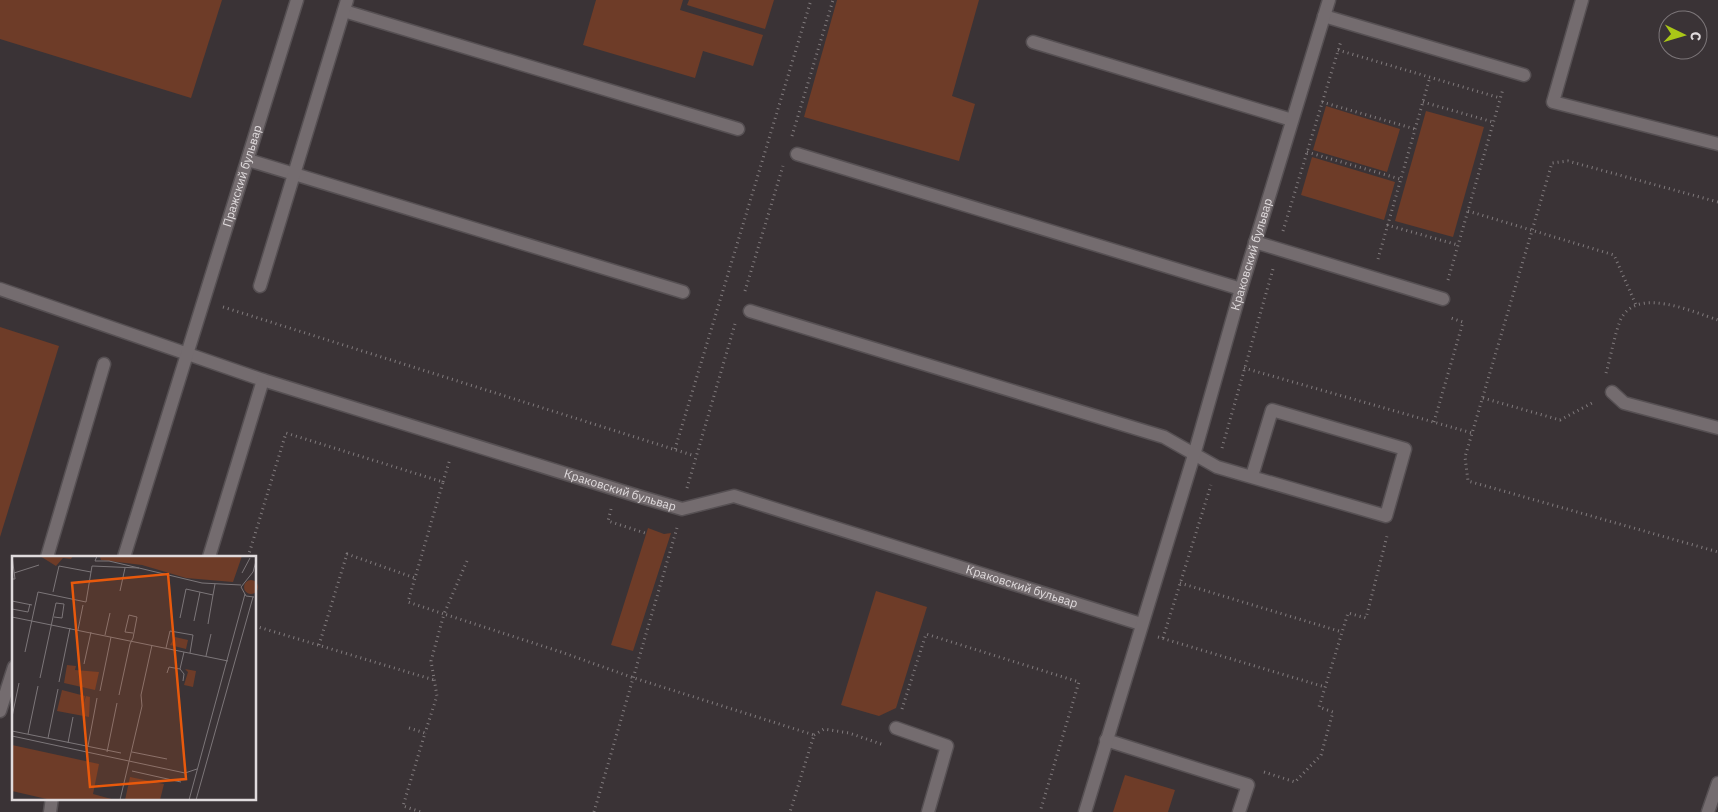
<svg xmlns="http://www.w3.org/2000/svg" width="1718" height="812" font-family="'IBM Plex Sans',sans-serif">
  <rect width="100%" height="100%" fill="#3a3336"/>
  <!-- green -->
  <g fill="#6e3c28">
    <polygon points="0,0 222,0 191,98 0,39"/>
    <polygon points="596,0 683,0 680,10 763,35 753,66 703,51 695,78 583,45"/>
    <polygon points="689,0 774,0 765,29 687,5"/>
    <polygon points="837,0 979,0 952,96 975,104 959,161 804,117"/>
    <polygon points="1326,106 1400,129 1387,172 1313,150"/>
    <polygon points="1426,111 1484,127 1453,237 1395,221"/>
    <polygon points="1312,157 1395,182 1384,220 1301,195"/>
    <polygon points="0,327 59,346 0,537"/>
    <polygon points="648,528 664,534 671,533 633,651 611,645"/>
    <polygon points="876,591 927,607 896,708 879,716 841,705"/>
    <polygon points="1125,775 1175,790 1168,812 1113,812"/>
  </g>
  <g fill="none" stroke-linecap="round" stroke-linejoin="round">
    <defs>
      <g id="minor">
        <polyline points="1582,0 1553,102 1718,144"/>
        <polyline points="344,11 738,129"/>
        <polyline points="1324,16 1524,75"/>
        <polyline points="1033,42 1292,120"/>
        <polyline points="797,154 1241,289"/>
        <polyline points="248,160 683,292"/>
        <polyline points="1255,242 1443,299"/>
        <polyline points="260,286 347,0"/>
        <path id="s1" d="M0 289 263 380 641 497 682 509 734 496 1141 624"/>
        <polyline points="750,311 1164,437 1217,467 1386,516 1405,449 1272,410 1252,476"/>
        <polyline points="1612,392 1624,403 1718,428"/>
        <polyline points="47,557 104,364"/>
        <path id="s2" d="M124 557 297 0"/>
        <polyline points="209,557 263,380"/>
        <polyline points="0,711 14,667"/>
        <polyline points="896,728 947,746 928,812"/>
        <polyline points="1106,740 1248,785 1239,812"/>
        <polyline points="50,812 52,798"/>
        <path id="s3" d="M1085 812 1194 455 1241 289 1329 0"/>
        <polyline points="1708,812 1718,783"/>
      </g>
    </defs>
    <!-- minor casing -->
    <use href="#minor" stroke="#565053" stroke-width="15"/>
    <!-- path -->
    <g stroke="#817b7d" stroke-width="3" stroke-dasharray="1 4" stroke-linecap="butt">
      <polyline points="1338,50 1500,98"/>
      <polyline points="1322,102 1415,129"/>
      <polyline points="1423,102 1493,122"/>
      <polyline points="792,136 833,0"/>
      <polyline points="1307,152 1400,179"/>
      <polyline points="1718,202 1568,161 1552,163 1465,457 1468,481 1718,552"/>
      <polyline points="1468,211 1614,255 1636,305"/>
      <polyline points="1387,225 1458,245"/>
      <polyline points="1283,231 1341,41"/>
      <polyline points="1378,259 1430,77"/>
      <polyline points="1448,280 1503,89"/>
      <polyline points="745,291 783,166"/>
      <polyline points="223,307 695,456"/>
      <polyline points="1244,368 1472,433"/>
      <path d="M1606 373C1611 356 1614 337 1620 321 1635 285 1693 312 1718 320"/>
      <polyline points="1483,398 1560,420 1594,402"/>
      <polyline points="1434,422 1463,322 1451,318"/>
      <polyline points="1222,448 1273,269"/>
      <polyline points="675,449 811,0"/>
      <polyline points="443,482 450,459"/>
      <polyline points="687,488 735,324"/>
      <polyline points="611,509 608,521 645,533"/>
      <polyline points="248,557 286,433 443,482 408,602 444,614 431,661 437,696 425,733"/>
      <polyline points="467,561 444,614 561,652 634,678 814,735 790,812"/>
      <polyline points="1180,583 1342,632"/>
      <polyline points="255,626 434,680"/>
      <polyline points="1158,637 1325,687"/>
      <polyline points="1163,638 1211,485"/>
      <polyline points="319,645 347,554 415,578"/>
      <polyline points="902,709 926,634 1079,682 1040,812"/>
      <polyline points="409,728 425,733 403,806 421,812"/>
      <polyline points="814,735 824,729 849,733 884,745"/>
      <polyline points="1264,772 1295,782 1321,755 1333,712 1319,707 1348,613 1366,618 1387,536"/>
      <polyline points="594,812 677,528"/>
    </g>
    <!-- minor -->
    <use href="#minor" stroke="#746c6f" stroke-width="12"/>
  </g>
  <g text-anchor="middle" stroke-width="5" stroke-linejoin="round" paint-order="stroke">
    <!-- street labels -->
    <g font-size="12" fill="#e0dbdd" stroke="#3a3336">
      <text dy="4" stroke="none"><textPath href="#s2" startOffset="399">Пражский бульвар</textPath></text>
      <text dy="4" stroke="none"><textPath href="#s3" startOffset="582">Краковский бульвар</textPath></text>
      <text dy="4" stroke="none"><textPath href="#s1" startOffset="652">Краковский бульвар</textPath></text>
      <text dy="4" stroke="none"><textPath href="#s1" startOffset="1072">Краковский бульвар</textPath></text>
    </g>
  </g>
  <!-- overview -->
  <g transform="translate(12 556)">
    <rect width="244" height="244" fill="#3a3336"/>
    <path d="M28 0H61L59 3 51 2 44 10ZM230 0 221 26 174 22 130 9 89 4 88 1ZM232 31a7 7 0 1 1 14 0a7 7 0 1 1-14 0ZM163 81 176 84 174 93 158 89ZM55 109 64 110 63 114 87 116 83 134 52 127ZM173 113 184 115 181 131 172 129 176 116ZM50 134 73 140 71 150 74 140 78 141 77 161 45 155ZM0 189 87 208 81 238 103 244H39L0 235ZM118 221 152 228 148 244H113Z" fill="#6e3c28"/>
    <path fill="none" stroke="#7c7679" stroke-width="1" d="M85 0 83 5H97L127 12M2 17 27 9M230 17 238 2M0 23H3L0 0M108 35 113 12M41 36 47 10 79 16M242 41 234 40 229 31 241 16 244 5M0 45 20 49M0 53 16 56 18 48M0 61 216 105M168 62 174 33 201 39 203 28M182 65 188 36M196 68 201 39M66 74 71 49M93 79 98 57M154 92 158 75 181 79 178 97M13 96 26 36 74 46 80 10 127 12 190 27 229 29M194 100 199 78M72 108 79 76M168 113 172 96M155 117 157 111 168 113 172 118 171 125M28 122 44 47 52 48 50 62 42 61M47 126 58 72M88 135 99 81M107 139 118 88 121 82 125 61 117 59 113 76 121 77M0 161 7 127M0 175 109 197M16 178 26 130M0 180 173 217 185 213M36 182 46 133M56 187 61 161M76 190 85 142M95 196 105 147M120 196 155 203M120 215 169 226M108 244 130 150 129 139 140 89M177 244 233 38M184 244 241 41"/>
    <path fill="#e8590c" fill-opacity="0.15" stroke="#e8590c" stroke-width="2.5" d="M156 18 174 223 78 231 60 27Z"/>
    <rect width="244" height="244" fill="none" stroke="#e0dbdd" stroke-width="2.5"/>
  </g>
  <!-- north arrow -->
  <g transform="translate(1683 35) rotate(95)"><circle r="24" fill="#3a3336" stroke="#7c7679"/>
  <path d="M0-4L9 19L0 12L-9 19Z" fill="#aac717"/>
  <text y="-8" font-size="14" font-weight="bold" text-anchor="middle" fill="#e0dbdd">С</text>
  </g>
</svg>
